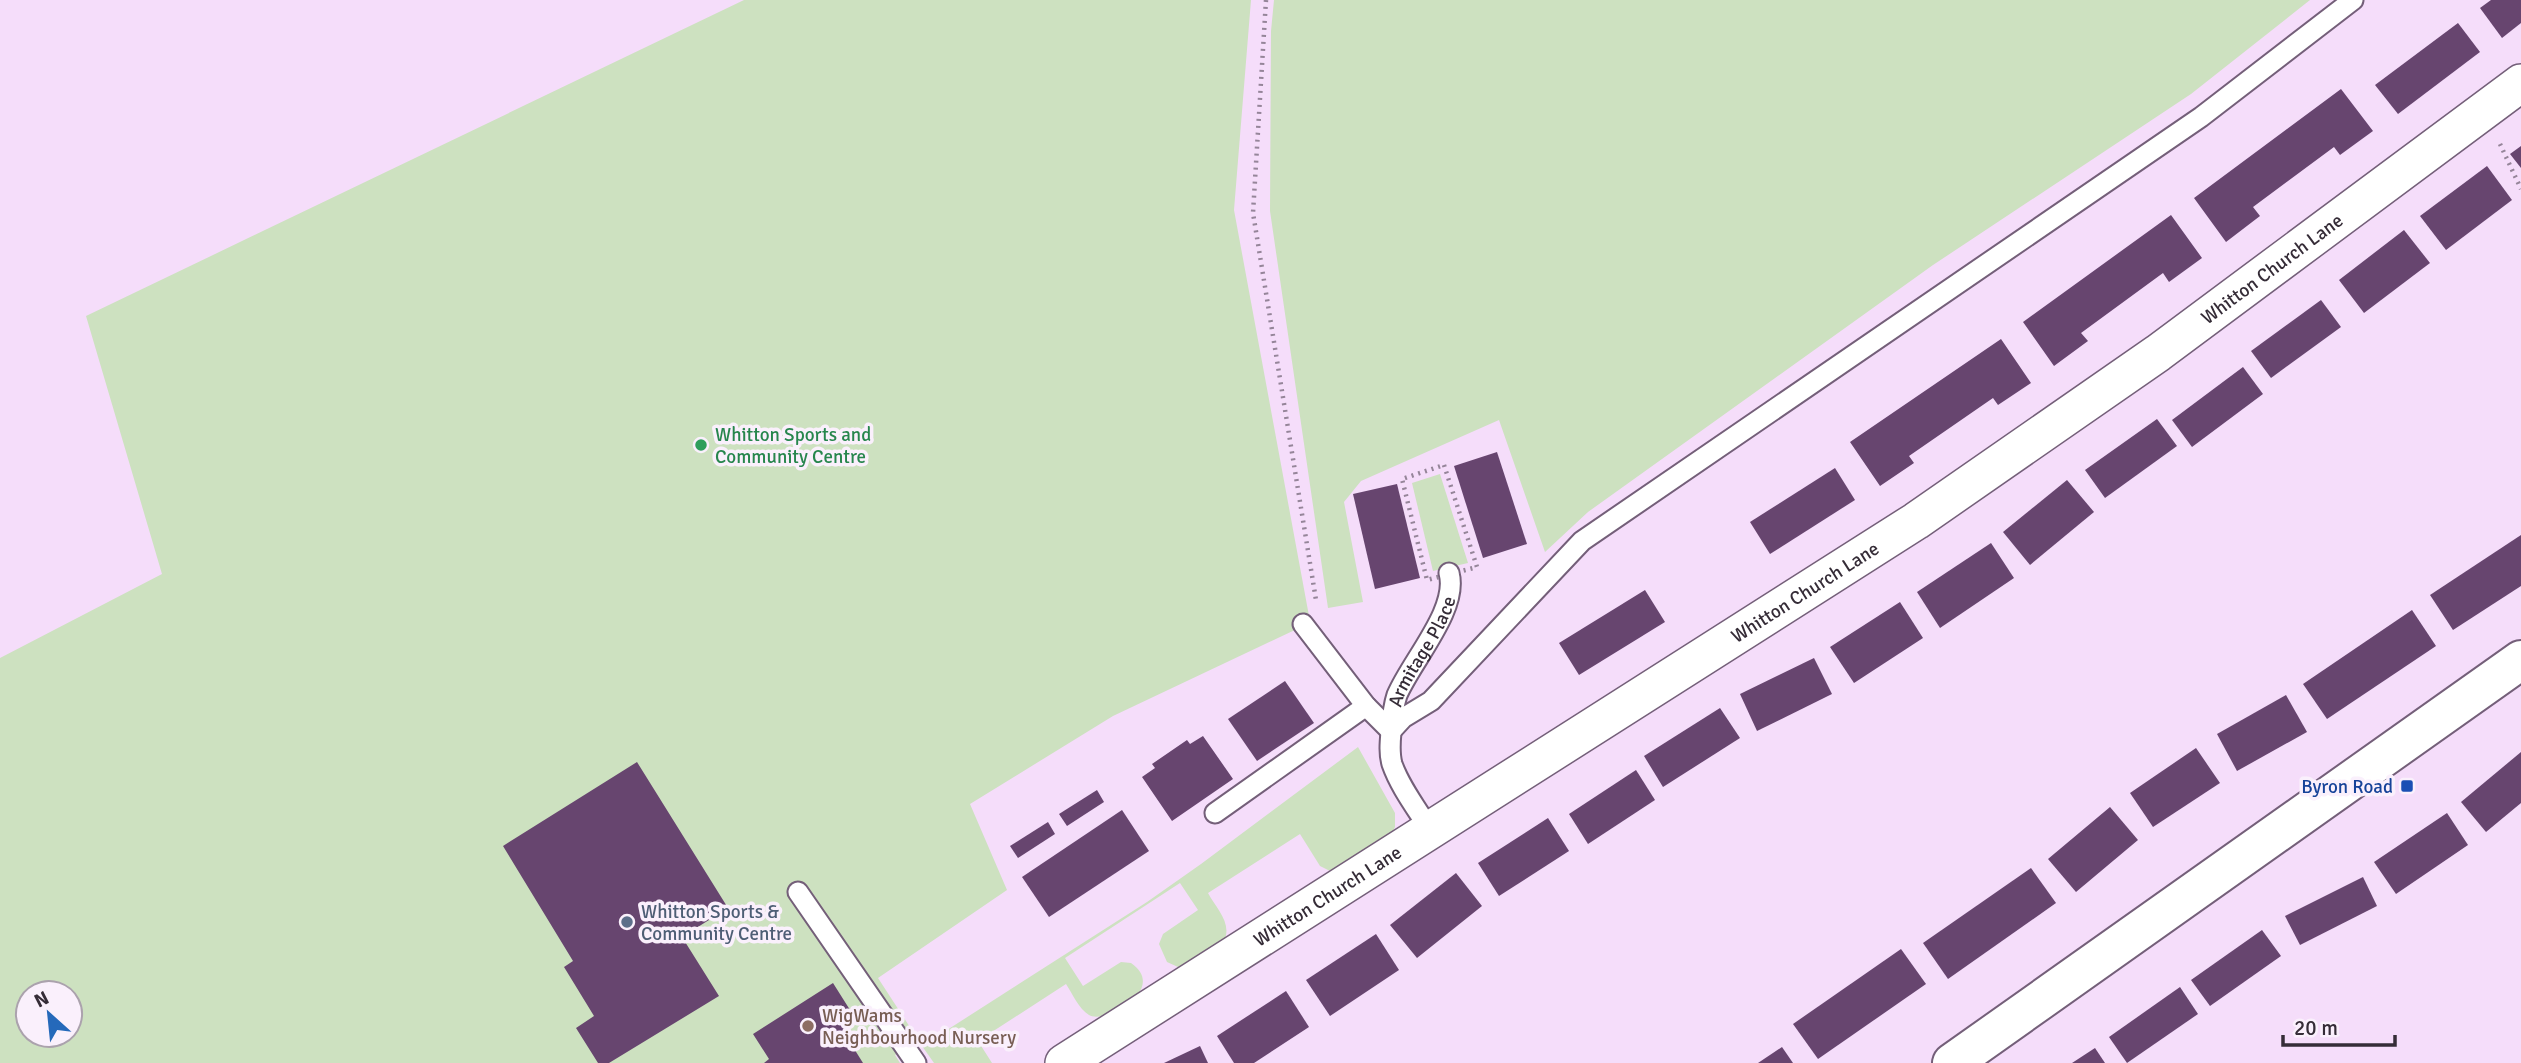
<svg xmlns="http://www.w3.org/2000/svg" width="2521" height="1063" font-family="Signika,sans-serif">
  <rect width="100%" height="100%" fill="#f5ddfa"/>
  <!-- green -->
  <g fill="#cde1c0" fill-rule="evenodd">
    <path d="M744 0H1251L1234 210 1309 616 1297 629 1113 716 970 804 1007 890 878 978 919 1041 895 1055 900 1063H0V658L162 574 86 316ZM28 993H70V1035H28Z"/>
    <polygon points="1274,0 2310,0 2191,94 1933,265 1588,512 1545,552 1499,420 1361,481 1344,502 1363,602 1328,608 1270,211 1271,31"/>
    <polygon points="1440,474 1468,563 1433,571 1412,483"/>
    <path d="M1358 747 1395 813V827L1391 835 1332 872 1320 866 1300 834 1208 893C1216 908 1234 925 1223 942L1183 966 1178 967 1167 962 1159 944 1163 934 1198 910 1180 883 1065 958 1083 986 1121 962 1131 963C1169 989 1105 1025 1089 1015 1079 1009 1072 993 1066 984L978 1041 992 1063H934L922 1046 1147 902 1201 864Z"/>
  </g>
  <!-- building -->
  <g fill="#67456f">
    <polygon points="2491,0 2521,0 2521,23 2502,38 2480,8"/>
    <polygon points="2458,23 2480,52 2398,114 2375,85"/>
    <polygon points="2341,89 2373,131 2340,155 2334,147 2253,207 2260,216 2226,242 2194,198"/>
    <polygon points="2521,146 2521,168 2510,154"/>
    <polygon points="2487,166 2512,200 2446,250 2420,216"/>
    <polygon points="2171,215 2202,258 2169,282 2163,273 2081,333 2088,341 2054,366 2023,322"/>
    <polygon points="2404,230 2430,263 2364,313 2339,280"/>
    <polygon points="2321,300 2341,327 2271,378 2251,351"/>
    <polygon points="2001,339 2031,383 1998,405 1993,398 1909,456 1914,463 1880,486 1850,442"/>
    <polygon points="2243,367 2263,394 2192,447 2172,420"/>
    <polygon points="2157,419 2177,446 2105,498 2085,470"/>
    <polygon points="1497,452 1527,544 1483,558 1454,466"/>
    <polygon points="1835,468 1855,500 1770,554 1750,522"/>
    <polygon points="2067,480 2094,512 2030,565 2003,532"/>
    <polygon points="1397,484 1420,578 1375,589 1353,494"/>
    <polygon points="2521,535 2521,586 2453,630 2430,595"/>
    <polygon points="1991,543 2014,578 1940,628 1917,592"/>
    <polygon points="1645,590 1665,622 1579,675 1559,643"/>
    <polygon points="1900,602 1923,638 1854,683 1830,647"/>
    <polygon points="2412,610 2436,646 2327,719 2303,684"/>
    <polygon points="1814,658 1832,694 1757,731 1740,694"/>
    <polygon points="1285,681 1314,723 1257,761 1228,719"/>
    <polygon points="2286,695 2307,732 2237,771 2217,734"/>
    <polygon points="1720,708 1740,738 1663,787 1644,756"/>
    <polygon points="1203,736 1233,779 1172,821 1142,777 1155,768 1152,764 1187,740 1190,744"/>
    <polygon points="2196,748 2220,783 2153,827 2130,793"/>
    <polygon points="2521,752 2521,803 2486,832 2461,802"/>
    <polygon points="637,762 728,908 682,937 719,996 609,1063 598,1063 576,1028 594,1016 564,967 573,961 503,846"/>
    <polygon points="1636,770 1655,800 1588,844 1569,814"/>
    <polygon points="1097,790 1104,802 1067,826 1059,814"/>
    <polygon points="2110,807 2138,840 2076,892 2048,859"/>
    <polygon points="1122,810 1149,851 1049,917 1022,877"/>
    <polygon points="2447,813 2468,845 2396,894 2374,862"/>
    <polygon points="1548,818 1569,851 1499,896 1478,863"/>
    <polygon points="1048,822 1055,834 1018,858 1010,846"/>
    <polygon points="2031,868 2056,903 1948,979 1923,943"/>
    <polygon points="1456,873 1482,906 1417,958 1390,925"/>
    <polygon points="2363,877 2377,906 2300,945 2285,916"/>
    <polygon points="2262,930 2281,956 2210,1006 2191,980"/>
    <polygon points="1376,934 1399,970 1330,1016 1306,980"/>
    <polygon points="1901,949 1926,984 1818,1059 1793,1024"/>
    <polygon points="833,983 857,1021 843,1031 863,1063 764,1063 769,1059 753,1034"/>
    <polygon points="2180,987 2198,1014 2127,1063 2109,1037"/>
    <polygon points="1286,991 1309,1027 1254,1063 1234,1063 1217,1036"/>
    <polygon points="1200,1046 1208,1063 1164,1063"/>
    <polygon points="1782,1047 1793,1063 1758,1063"/>
    <polygon points="2095,1048 2105,1063 2072,1063"/>
  </g>
  <g fill="none" stroke-linecap="round" stroke-linejoin="round">
    <defs>
      <g id="lane">
        <polyline points="1303,624 1366,706 1391,731"/>
        <polyline points="1391,731 1403,718 1431,701 1582,541 2201,117 2353,0"/>
        <polyline points="1215,813 1366,706"/>
        <path id="s1" d="M1430 830C1417 809 1400 787 1392 764 1389 753 1390 743 1391 732 1392 719 1393 707 1397 695 1412 660 1459 609 1449 573"/>
        <polyline points="798,892 916,1063"/>
      </g>
      <g id="street">
        <path id="s2" d="M1064 1063 1916 521 2158 353 2521 83"/>
      </g>
      <polyline id="secondary" points="1952,1063 2521,660"/>
    </defs>
    <!-- lane casing -->
    <use href="#lane" stroke="#745f79" stroke-width="23"/>
    <!-- street casing -->
    <use href="#street" stroke="#745f79" stroke-width="40"/>
    <!-- secondary casing -->
    <use href="#secondary" stroke="#745f79" stroke-width="42"/>
    <!-- path -->
    <g stroke="#958599" stroke-width="4.5" stroke-dasharray="2 5" stroke-linecap="butt">
      <polyline points="1266,0 1253,213 1316,600"/>
      <polyline points="2500,144 2521,189"/>
      <polygon points="1444,465 1477,567 1427,580 1402,479"/>
    </g>
    <!-- lane -->
    <use href="#lane" stroke="#fff" stroke-width="19"/>
    <!-- street -->
    <use href="#street" stroke="#fff" stroke-width="37"/>
    <!-- secondary -->
    <use href="#secondary" stroke="#fff" stroke-width="38"/>
  </g>
  <!-- markers -->
  <circle fill="#2e9e5b" stroke="#faf0fc" stroke-width="2.5" cx="701" cy="445" r="7"/>
  <rect fill="#1a4fb4" stroke="#faf0fc" stroke-width="2.5" x="2400" y="779" width="14" height="14" rx="3.5"/>
  <circle fill="#5c6f8a" stroke="#faf0fc" stroke-width="2.5" cx="627" cy="922" r="7"/>
  <circle fill="#8d6e63" stroke="#faf0fc" stroke-width="2.5" cx="808" cy="1026" r="7"/>
  <g text-anchor="middle" stroke-width="7" stroke-linejoin="round" paint-order="stroke">
    <!-- street labels -->
    <g font-size="19" fill="#352c37" stroke="#faf0fc">
      <text dy="7" stroke="none"><textPath href="#s2" startOffset="1446">Whitton Church Lane</textPath></text>
      <text dy="7" stroke="none"><textPath href="#s2" startOffset="878">Whitton Church Lane</textPath></text>
      <text dy="7" stroke="none"><textPath href="#s1" startOffset="196">Armitage Place</textPath></text>
      <text dy="7" stroke="none"><textPath href="#s2" startOffset="312">Whitton Church Lane</textPath></text>
    </g>
    <!-- leisure labels -->
    <g font-size="19" fill="#27864d" stroke="#faf0fc" text-anchor="start">
      <text x="715" y="441">Whitton Sports and<tspan x="715" dy="22">Community Centre</tspan></text>
    </g>
    <!-- transit labels -->
    <g font-size="19" fill="#164399" stroke="#faf0fc" text-anchor="end">
      <text x="2393" y="793">Byron Road</text>
    </g>
    <!-- service labels -->
    <g font-size="19" fill="#4e5e75" stroke="#faf0fc" text-anchor="start">
      <text x="641" y="918">Whitton Sports &amp;<tspan x="641" dy="22">Community Centre</tspan></text>
    </g>
    <!-- education labels -->
    <g font-size="19" fill="#785e54" stroke="#faf0fc" text-anchor="start">
      <text x="822" y="1022">WigWams<tspan x="822" dy="22">Neighbourhood Nursery</tspan></text>
    </g>
  </g>
  <!-- north arrow -->
  <g transform="translate(49 1014) rotate(333)"><circle r="33" fill="#faf0fc" stroke="#aba2ad" stroke-width="2"/>
  <path d="M0-5L12 26L0 18L-12 26Z" fill="#2569ba"/>
  <text y="-10" font-size="19" font-weight="bold" text-anchor="middle" fill="#352c37">N</text>
  </g>
  <!-- scale -->
  <path d="M2283 1035v10h112v-10" fill="none" stroke="#352c37" stroke-width="3.5"/>
  <text x="2294" y="1035" font-size="21" fill="#352c37" stroke="#faf0fc" stroke-width="5" paint-order="stroke">20 m</text>
</svg>
